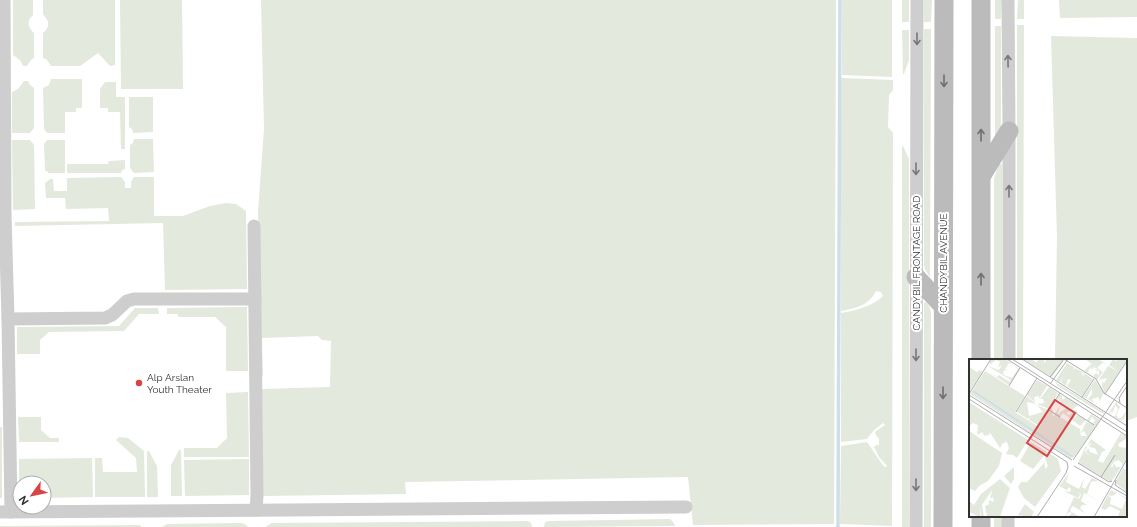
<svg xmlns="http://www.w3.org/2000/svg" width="1137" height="527" font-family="Raleway,sans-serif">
  <rect width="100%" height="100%" fill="#fff"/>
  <!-- green -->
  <g fill="#e3e9dd">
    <path d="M13 0H33V15C27 20 27 27 34 33V58L31 60 27 66H23L20 60 13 55Z"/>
    <polygon points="43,0 115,0 115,65 110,66 98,53 80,66 51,66 47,60 43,58 43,33 46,30 48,26 48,21 43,14"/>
    <polygon points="120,0 182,0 183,89 121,89"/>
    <polygon points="261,0 836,0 834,524 693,525 688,477 405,482 406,494 263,496 262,389 330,387 331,341 322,340 318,336 262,338 263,376 260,376 259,246 258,212 264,129"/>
    <polygon points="842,0 892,0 892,77 842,75"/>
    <rect x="902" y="0" width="7" height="22"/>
    <polygon points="924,0 932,0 931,22 924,22"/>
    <polygon points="995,0 1002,0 1001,19 995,19"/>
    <polygon points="1018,0 1024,0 1024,19 1017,19"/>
    <polygon points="1059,0 1137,0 1137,17 1060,18"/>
    <polygon points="1017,25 1024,25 1023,360 1017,360"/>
    <polygon points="995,26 1001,26 1001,125 1000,130 995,140"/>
    <polygon points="924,29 931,29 930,277 926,271 924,266"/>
    <polygon points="902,30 909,30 909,60 904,74 903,74"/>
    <polygon points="1051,36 1137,38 1137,417 1126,421 1126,360 1055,360 1057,237"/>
    <path d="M841 78 893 80V90L889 95 888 127 893 133 892 526 840 524 841 446 867 442 882 464 885 467 887 466 879 457 874 447 876 445H879V438L877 437 875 432 885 425 883 423 874 430 870 435 867 439 841 442V313C854 311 874 306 883 296L881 292 876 291C868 306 856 308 841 311Z"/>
    <polygon points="51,79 82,79 82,108 76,108 76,112 65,112 65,133 47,133 44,129 43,88 49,85"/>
    <polygon points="24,81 28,81 30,85 34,88 34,128 30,133 12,133 12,92 18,89"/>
    <polygon points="105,82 116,82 116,97 125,97 125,149 121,149 120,112 108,112 108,108 100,108 100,89"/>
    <polygon points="129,97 153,97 153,132 133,133 132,129 129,127"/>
    <polygon points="134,139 153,139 154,172 134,173 130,168 130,145 133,143"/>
    <polygon points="12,140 30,140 34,145 35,209 13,210"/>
    <polygon points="47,140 65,140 65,173 49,173 45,170 44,144"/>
    <polygon points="902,146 903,146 909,159 909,527 902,527"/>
    <polygon points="125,160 125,169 122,170 121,173 67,173 67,164 108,164 109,161"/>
    <polygon points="999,164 1002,164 1002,360 994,360 994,178"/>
    <polygon points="121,177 125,182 125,188 131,188 131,182 134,177 154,177 154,216 183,216 210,206 226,203 236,204 246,211 247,289 165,290 163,223 15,226 15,222 109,221 108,208 66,209 65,198 46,198 45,183 50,179 53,179 54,191 67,191 67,178"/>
    <polygon points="924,302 927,303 930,308 931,313 931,527 924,527"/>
    <polygon points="247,307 248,371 226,371 226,327 215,317 179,317 177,314 167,314 167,308"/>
    <polygon points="135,308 158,308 159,314 139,314 124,331 49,332 40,340 40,354 17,354 17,327 119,326"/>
    <polygon points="248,392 249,457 184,457 184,448 217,448 227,438 226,393"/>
    <polygon points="18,417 41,417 41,430 50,438 59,438 59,442 19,442"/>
    <rect x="0" y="427" width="2" height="71"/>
    <polygon points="119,437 128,438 144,451 145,497 95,497 95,458 102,458 103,472 137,472 136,458 116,440"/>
    <polygon points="179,450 181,450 182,496 171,496 171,465"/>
    <polygon points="147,451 149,451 157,466 158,497 147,497"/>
    <polygon points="92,458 93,497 44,498 44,483 20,483 19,498 19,459"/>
    <polygon points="249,459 249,495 185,496 184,460"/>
    <rect x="994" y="516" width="8" height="11"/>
    <polygon points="670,519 673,522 675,526 544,527 545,522 550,521"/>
    <polygon points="528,521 531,523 532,527 265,527 272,523"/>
    <polygon points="242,523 246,525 248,527 162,527 167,524"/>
    <polygon points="140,525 141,527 0,527 0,526"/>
  </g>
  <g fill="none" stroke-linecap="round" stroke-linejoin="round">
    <!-- stream -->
    <polyline stroke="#cedeea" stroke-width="3.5" points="838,527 840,0"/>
    <!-- minor -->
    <g stroke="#cecece" stroke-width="13">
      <polyline points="4,0 5,215 8,319 11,512"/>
      <polyline points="1008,0 1009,131 1009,360"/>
      <polyline points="254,226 257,496 256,510"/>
      <polyline points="8,319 105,318 112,315 127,301 134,299 255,299"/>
      <polyline points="0,512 686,507"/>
      <polyline points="1008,516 1008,527"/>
      <polyline points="916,527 917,0"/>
    </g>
    <!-- secondary -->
    <g stroke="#bbb" stroke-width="19">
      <polyline points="981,0 981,360"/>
      <polyline points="982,175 1009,131"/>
      <polyline points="916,277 943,306"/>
      <polyline points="943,527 944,0"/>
      <polyline points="981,527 981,516"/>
    </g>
  </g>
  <!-- one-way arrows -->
  <defs><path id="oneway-shaft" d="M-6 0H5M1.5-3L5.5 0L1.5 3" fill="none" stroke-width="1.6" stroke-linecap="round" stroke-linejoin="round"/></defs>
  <g stroke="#787878">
    <use href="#oneway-shaft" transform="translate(917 39) rotate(90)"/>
    <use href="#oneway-shaft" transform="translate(1008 61) rotate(-91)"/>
    <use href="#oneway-shaft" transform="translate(916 169) rotate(90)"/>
    <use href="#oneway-shaft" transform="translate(1009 191) rotate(-90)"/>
    <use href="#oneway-shaft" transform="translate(1009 321) rotate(-90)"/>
    <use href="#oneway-shaft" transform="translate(916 355) rotate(90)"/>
    <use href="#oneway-shaft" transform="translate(916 485) rotate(90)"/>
  </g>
  <g stroke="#6f6f6f">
    <use href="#oneway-shaft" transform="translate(944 81) rotate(90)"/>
    <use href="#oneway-shaft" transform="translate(981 135) rotate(-90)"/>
    <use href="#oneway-shaft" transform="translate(981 279) rotate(-90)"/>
    <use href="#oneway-shaft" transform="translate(943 393) rotate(90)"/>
  </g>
  <!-- markers -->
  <circle fill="#d84345" stroke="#fff" stroke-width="1.5" cx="139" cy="383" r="4"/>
  <g text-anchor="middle" stroke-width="4" stroke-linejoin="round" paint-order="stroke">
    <!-- street labels -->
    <g font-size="10" fill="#313131" stroke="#fff">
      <text transform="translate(916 263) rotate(-90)" y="4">CANDYBIL FRONTAGE ROAD</text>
      <text transform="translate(943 263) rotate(-90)" y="4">CHANDYBIL AVENUE</text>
    </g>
    <!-- poi labels -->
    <g font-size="10" fill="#313131" stroke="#fff" text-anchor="start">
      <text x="147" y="381">Alp Arslan<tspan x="147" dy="12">Youth Theater</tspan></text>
    </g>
  </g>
  <!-- overview -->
  <g transform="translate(969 359)">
    <rect width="158" height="158" fill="#fff"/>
    <path d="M23 0H36L45 6 40 4 36 10 39 12 35 11 34 15 37 17 43 19 49 10 45 7 51 10 40 26 16 11 28 18 30 16 41 23 42 21 27 12 25 16 27 12 19 7 30 11 33 6 29 8 31 3 34 4 27 1 22 5 20 4ZM54 0H63L67 4 70 0H75V4L77 2 75 0H94V3L83 18ZM116 0H129L137 5 133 4 128 9 134 13 128 21 124 17 127 14 130 16V11L127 13 128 10 125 8 122 11V7L119 13 124 16 115 12 122 5 127 8ZM144 0 148 3 147 0 158 1 150 13 140 6ZM98 4 105 8 104 11 106 9 115 14H112L115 17V14L124 20 113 37 98 27 102 21 99 20 97 27 92 23 95 16 91 23 87 21ZM139 7 150 13 136 34 133 28V23L135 24 138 19 130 21ZM0 8 8 13 10 11 14 13 0 33ZM16 12 56 37 46 53 70 68 83 48 84 58 92 45 88 56 97 49 102 52 97 54 100 56 103 53 108 56H106L105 60 109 56 117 61 111 67 94 54 91 58 111 70 112 77H118L115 72 112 74 117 63 124 65 126 61 123 58 120 63 118 61 122 55 131 61 106 97 101 99 1 35ZM68 21 78 27 70 40V37L65 38 66 43 58 36ZM126 21 138 37 134 35 131 42 129 38 123 40 125 44 119 40 123 35V29L118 39 114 38ZM86 23 135 53 134 55 89 27ZM80 28 89 34 80 50 68 45 75 44 74 40H71ZM91 35 93 37V41L97 38 109 46 103 51H107L109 54H107L94 46V45L91 44 92 42 87 41 88 39 92 41 88 38ZM58 37 67 45 58 43 60 57 74 53 68 46 79 51 69 66 60 61 61 58 59 60 48 53ZM0 43 59 81 48 99 44 96 37 95 40 89 38 83 34 84 31 89 20 72 21 75 16 77 13 73 8 76 9 66 4 64 0 67ZM147 43 151 48 147 56 149 59H152L158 51 152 47 158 50 155 61 152 60 154 63 143 57H146L149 50 146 46 144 53H141L143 56 140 54ZM0 72 33 94 30 107 19 122 10 127 6 132 0 129ZM152 74 154 75 150 82 155 75 158 79 149 85 150 88 158 89V98L153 107V104L149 101 146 103 147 100 142 107 143 109 145 104 147 108H152L142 123 109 104 117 87 118 88 116 92 117 94 121 97 117 93 119 89 121 93 129 96 126 89 120 88 123 83 118 87 122 80 137 91 133 93 129 102 134 104ZM62 83 78 93 64 110 51 102ZM79 93 89 100 92 112 66 148 55 139 49 128 52 123H58L75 104V99L76 110 79 107 76 99ZM45 108V120L42 125 35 117ZM154 109 158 112V125L154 129 158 125V133L146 124ZM100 114 97 123 110 130 115 119 113 128 116 130 123 119 129 122 122 123 118 135 132 143 115 134 112 142 118 146H113L111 149 117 155 104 147 102 149 101 152 111 158H99L103 154 100 153 96 158 105 138 110 140 112 136 108 132 111 136 109 139 95 132 101 133 102 130 100 128 98 131 90 127ZM31 120 41 129 31 158H18L16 147 20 145V141L25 143 24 138 21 140 23 131 13 146 15 158H12V148L11 158 0 153V142L5 146 12 135ZM142 131 158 139V158H149L151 152 141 147 136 151 132 149 139 136 142 139 141 145 153 150 157 140 148 134 143 137 139 136ZM56 145 65 153 62 158 49 156Z" fill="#e3e9dd"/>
    <path fill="none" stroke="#cedeea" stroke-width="2" d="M4 32 104 98"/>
    <path fill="none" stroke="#adadad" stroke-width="1" d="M38 0 158 77M43 0 158 73M53 0 158 67M95 0 127 20 135 34 158 49M81 18 95 0M81 25 99 0M40 27 51 9M0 35 22 0M136 35 158 2M0 36 103 101M113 38 125 20M0 40 98 103 99 108 97 114M86 41 125 66M151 44 150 39 158 27M80 51 91 58M47 53 68 19M69 67 91 34M104 101 158 22M109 104 140 123 143 122M105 107 158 137M132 118 146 96M147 121 146 126 158 134M68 158 97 114M125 158 158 100"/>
    <path fill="#d84345" fill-opacity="0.15" stroke="#d84345" stroke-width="2" d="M86 41 106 54 78 97 58 84Z"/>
    <rect width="158" height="158" fill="none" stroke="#313131" stroke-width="2"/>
  </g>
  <!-- north arrow -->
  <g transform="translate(32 495) rotate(237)"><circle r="19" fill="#ffffff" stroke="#adadad"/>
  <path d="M0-3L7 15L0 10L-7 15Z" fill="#d84345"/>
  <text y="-6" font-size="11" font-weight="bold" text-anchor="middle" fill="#313131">N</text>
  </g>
</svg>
